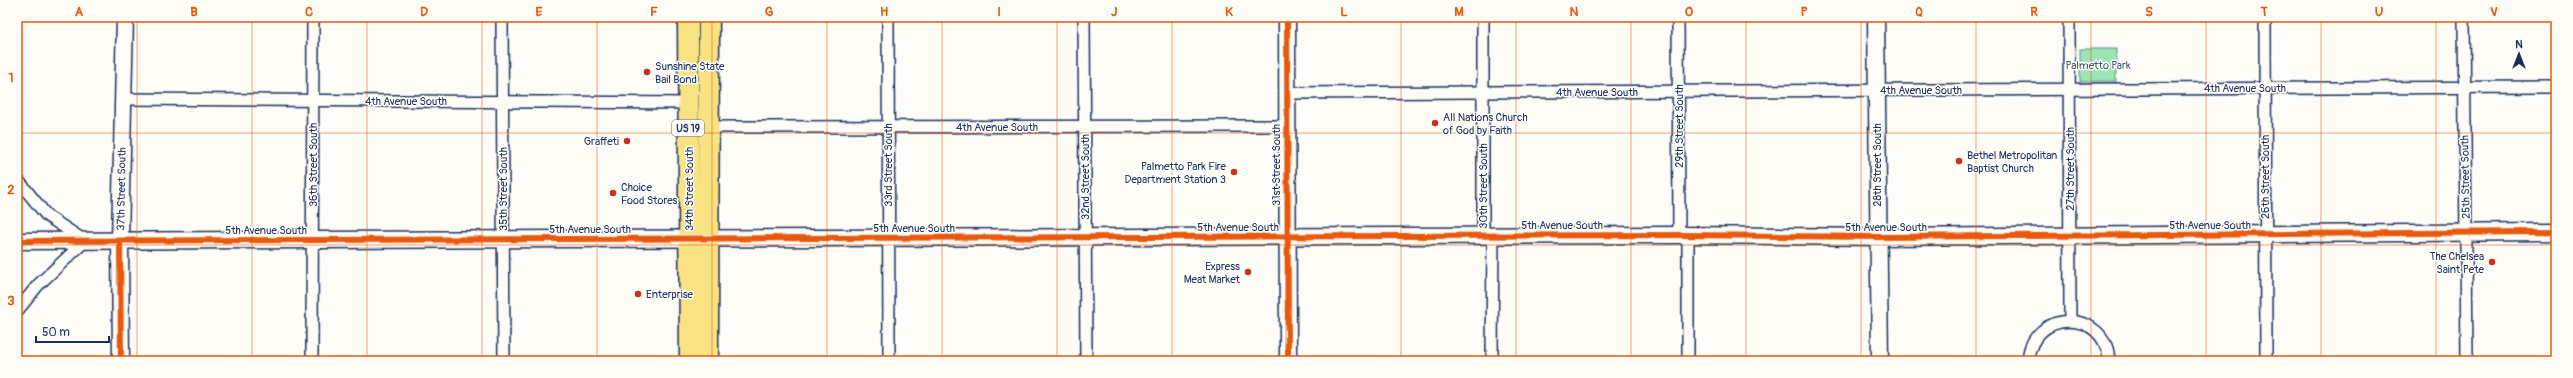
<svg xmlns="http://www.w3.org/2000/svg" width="2573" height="378" font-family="Pangolin,sans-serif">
  <rect width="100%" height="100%" fill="#fdfcf7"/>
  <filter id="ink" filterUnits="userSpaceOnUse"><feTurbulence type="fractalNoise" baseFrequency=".025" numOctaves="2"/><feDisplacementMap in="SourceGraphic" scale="8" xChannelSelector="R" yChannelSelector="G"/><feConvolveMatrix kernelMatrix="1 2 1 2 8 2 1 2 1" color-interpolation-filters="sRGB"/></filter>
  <g filter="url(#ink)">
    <!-- green -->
    <rect fill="#9ce5b4" stroke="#5c8a89" x="2080" y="49" width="36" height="32"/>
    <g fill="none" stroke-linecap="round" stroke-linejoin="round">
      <defs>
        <g id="street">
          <polyline points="502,17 504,361"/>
          <polyline points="888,17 889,361"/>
          <polyline points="1084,17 1086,361"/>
          <polyline points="1483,17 1483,236"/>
          <polyline points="1678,17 1679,235"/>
          <polyline points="2069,17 2070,320"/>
          <polyline points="2265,17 2266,361"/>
          <polyline points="2464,17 2467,361"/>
          <polyline points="1286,93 2556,87"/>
          <polyline points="124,99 688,103"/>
          <polyline points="708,127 1286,126"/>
          <polyline points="17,179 47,216 85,241 38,285 17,311"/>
          <polyline points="1688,235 1688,361"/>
          <polyline points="312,361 313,17"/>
          <polyline points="1492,361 1493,236"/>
          <path d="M2028 361C2031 308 2107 308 2109 361"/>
        </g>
        <g id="secondary">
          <polyline points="1287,17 1288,361"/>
          <polyline points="1876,17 1880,361"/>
          <polyline points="17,241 1679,235 1878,237 2556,232"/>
          <polyline points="121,361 120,241 125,17"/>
        </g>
        <g id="highway">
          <polyline points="688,17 690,361"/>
          <polyline points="708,361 709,17"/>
        </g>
      </defs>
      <!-- street casing -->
      <use href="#street" stroke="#1b2f5e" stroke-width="14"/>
      <!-- secondary casing -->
      <use href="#secondary" stroke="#1b2f5e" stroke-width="19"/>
      <!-- highway casing -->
      <use href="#highway" stroke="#1b2f5e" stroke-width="23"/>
      <!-- street -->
      <use href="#street" stroke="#fdfcf7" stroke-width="11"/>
      <!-- secondary -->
      <use href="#secondary" stroke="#fdfcf7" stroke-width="16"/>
      <!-- highway -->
      <use href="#highway" stroke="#f8e281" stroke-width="20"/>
      <defs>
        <g id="cycleway">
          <polyline points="1287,17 1288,361"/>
          <polyline points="17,241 1679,235 1878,237 2556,232"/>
          <polyline points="120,241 121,361"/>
        </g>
      </defs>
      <!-- cycleway casing -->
      <use href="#cycleway" stroke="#fdfcf7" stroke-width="8"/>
      <!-- cycleway -->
      <use href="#cycleway" stroke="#e8590c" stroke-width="6"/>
    </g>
  </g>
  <!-- grid -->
  <path fill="none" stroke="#e8590c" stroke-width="1" stroke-opacity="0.55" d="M137 17V361M252 17V361M367 17V361M482 17V361M597 17V361M712 17V361M827 17V361M942 17V361M1057 17V361M1172 17V361M1286 17V361M1401 17V361M1516 17V361M1631 17V361M1746 17V361M1861 17V361M1976 17V361M2091 17V361M2206 17V361M2321 17V361M2436 17V361M17 133H2556M17 245H2556"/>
  <!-- markers -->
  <g fill="#c8321e" stroke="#fdfcf7" stroke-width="1.5">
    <circle cx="647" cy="72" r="4"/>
    <circle cx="1435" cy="123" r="4"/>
    <circle cx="627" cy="141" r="4"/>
    <circle cx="1959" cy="161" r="4"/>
    <circle cx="1234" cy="172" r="4"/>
    <circle cx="613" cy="193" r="4"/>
    <circle cx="2492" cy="262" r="4"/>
    <circle cx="1248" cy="272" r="4"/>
    <circle cx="638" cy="294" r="4"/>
  </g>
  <g text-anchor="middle" stroke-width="3" stroke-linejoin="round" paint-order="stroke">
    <!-- shield labels -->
    <rect fill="#fdfcf7" stroke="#5f6c8c" stroke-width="1" x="672" y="120" width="32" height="16" rx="3"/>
    <g font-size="10" font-weight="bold" fill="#1b2f5e">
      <text x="688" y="132">US 19</text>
    </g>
    <!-- park labels -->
    <g font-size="11" fill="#3b5c74" stroke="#fdfcf7">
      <text x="2098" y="69">Palmetto Park</text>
    </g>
    <!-- poi labels -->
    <g font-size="11" fill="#1b2f5e" stroke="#fdfcf7" text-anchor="start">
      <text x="655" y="70">Sunshine State<tspan x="655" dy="13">Bail Bond</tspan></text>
      <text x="1443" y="121">All Nations Church<tspan x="1443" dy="13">of God by Faith</tspan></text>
      <text x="619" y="145" text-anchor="end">Graffeti</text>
      <text x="1967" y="159">Bethel Metropolitan<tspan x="1967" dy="13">Baptist Church</tspan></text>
      <text x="1226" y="170" text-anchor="end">Palmetto Park Fire<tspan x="1226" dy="13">Department Station 3</tspan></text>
      <text x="621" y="191">Choice<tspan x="621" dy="13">Food Stores</tspan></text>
      <text x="2484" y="260" text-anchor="end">The Chelsea<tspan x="2484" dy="13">Saint Pete</tspan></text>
      <text x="1240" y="270" text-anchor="end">Express<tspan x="1240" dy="13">Meat Market</tspan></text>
      <text x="646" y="298">Enterprise</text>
    </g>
    <!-- street labels -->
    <g font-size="11" fill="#1b2f5e" stroke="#fdfcf7">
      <text x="2245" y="92">4th Avenue South</text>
      <text x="1921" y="94">4th Avenue South</text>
      <text x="1597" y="96">4th Avenue South</text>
      <text x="406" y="105">4th Avenue South</text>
      <text transform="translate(1679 126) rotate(-90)" y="4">29th Street South</text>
      <text x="997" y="131">4th Avenue South</text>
      <text transform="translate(313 165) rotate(-90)" y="4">36th Street South</text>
      <text transform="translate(888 165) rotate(-90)" y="4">33rd Street South</text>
      <text transform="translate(1276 165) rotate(-90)" y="4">31st Street South</text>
      <text transform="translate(1877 165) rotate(-90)" y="4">28th Street South</text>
      <text transform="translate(2070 169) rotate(-90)" y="4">27th Street South</text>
      <text transform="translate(1085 177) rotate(-90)" y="4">32nd Street South</text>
      <text transform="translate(2265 177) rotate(-90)" y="4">26th Street South</text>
      <text transform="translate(2465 177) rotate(-91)" y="4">25th Street South</text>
      <text transform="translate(1483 186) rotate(-90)" y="4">30th Street South</text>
      <text transform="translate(121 189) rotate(-89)" y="4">37th Street South</text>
      <text transform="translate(503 189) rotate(-90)" y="4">35th Street South</text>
      <text transform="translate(689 189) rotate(-90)" y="4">34th Street South</text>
      <text x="1562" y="229">5th Avenue South</text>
      <text x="2210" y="229">5th Avenue South</text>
      <text x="1238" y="231">5th Avenue South</text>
      <text x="1886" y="231">5th Avenue South</text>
      <text x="914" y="232">5th Avenue South</text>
      <text x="590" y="233">5th Avenue South</text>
      <text x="266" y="234">5th Avenue South</text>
    </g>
  </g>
  <!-- margin -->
  <rect width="2573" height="378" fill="none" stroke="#fdfcf7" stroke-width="44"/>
  <!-- north arrow -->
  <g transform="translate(2519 54)" stroke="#fdfcf7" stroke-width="3" paint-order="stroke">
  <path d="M0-3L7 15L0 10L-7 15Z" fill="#1b2f5e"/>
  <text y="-6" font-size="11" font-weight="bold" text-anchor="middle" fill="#1b2f5e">N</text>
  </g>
  <!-- scale -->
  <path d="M36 336v6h73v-6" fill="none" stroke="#1b2f5e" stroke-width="2"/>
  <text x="42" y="336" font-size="12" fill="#1b2f5e" stroke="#fdfcf7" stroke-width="3" paint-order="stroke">50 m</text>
  <rect x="22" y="22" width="2529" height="334" fill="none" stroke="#e8590c" stroke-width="1.5"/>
  <g font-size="13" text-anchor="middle" font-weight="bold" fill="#e8590c">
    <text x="79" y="16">A</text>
    <text x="194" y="16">B</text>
    <text x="309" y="16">C</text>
    <text x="424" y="16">D</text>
    <text x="539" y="16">E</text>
    <text x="654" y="16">F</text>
    <text x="769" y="16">G</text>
    <text x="884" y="16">H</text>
    <text x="999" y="16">I</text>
    <text x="1114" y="16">J</text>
    <text x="1229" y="16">K</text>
    <text x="1344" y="16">L</text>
    <text x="1459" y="16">M</text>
    <text x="1574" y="16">N</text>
    <text x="1689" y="16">O</text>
    <text x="1804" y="16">P</text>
    <text x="1919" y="16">Q</text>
    <text x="2034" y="16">R</text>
    <text x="2149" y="16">S</text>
    <text x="2264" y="16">T</text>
    <text x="2379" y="16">U</text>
    <text x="2494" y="16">V</text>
    <text x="11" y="82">1</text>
    <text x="11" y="194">2</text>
    <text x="11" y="305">3</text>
  </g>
</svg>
